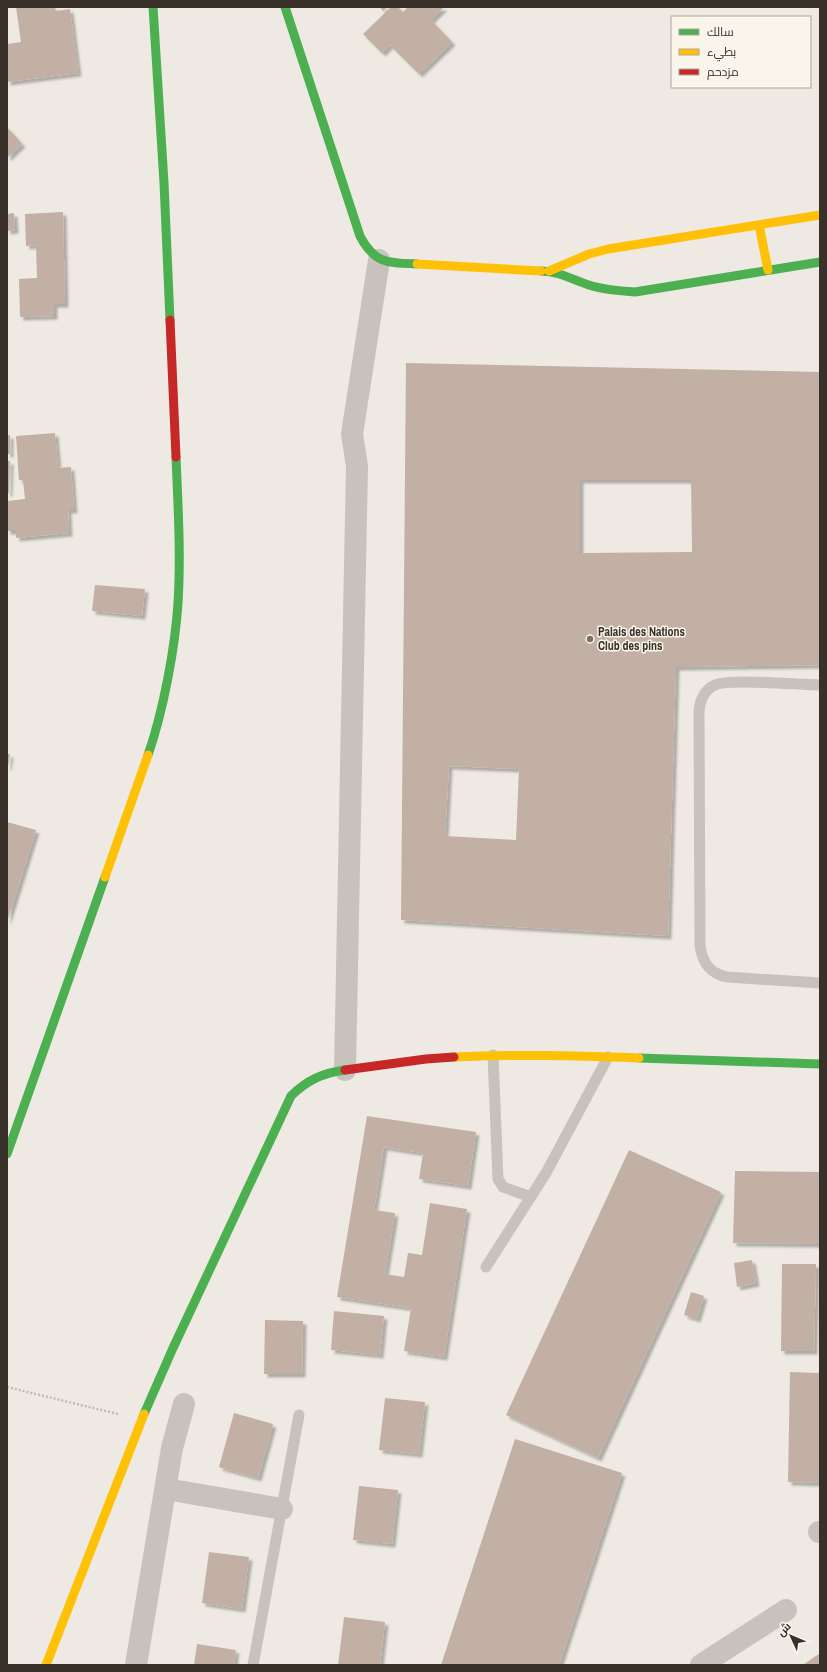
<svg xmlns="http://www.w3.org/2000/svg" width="827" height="1672" font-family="'Archivo Narrow',Cairo,sans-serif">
  <defs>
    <filter id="shadow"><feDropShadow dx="3.5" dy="3.5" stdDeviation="1" flood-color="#0004"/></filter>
  </defs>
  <rect width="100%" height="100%" fill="#eeeae3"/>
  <!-- building -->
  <g fill="#c2b0a4" fill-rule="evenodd" filter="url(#shadow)">
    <polygon points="16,7 55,7 56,11 70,9 78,73 7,82 7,44 21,42"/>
    <polygon points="380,7 388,7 383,11"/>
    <polygon points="391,7 398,7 403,12 408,7 444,7 431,20 452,42 419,74 390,45 382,53 363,34"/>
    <polygon points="7,127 22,144 7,158"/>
    <polygon points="63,212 65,304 54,304 54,316 20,317 19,279 37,278 36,245 26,246 25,214"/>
    <polygon points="14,213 15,230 7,231 7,214"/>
    <path d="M406 363 820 372V665L676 667 668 936 401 920ZM580 480H691L692 552 580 553ZM449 766 519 769 516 840 445 836Z"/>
    <polygon points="55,433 58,468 71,467 74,510 68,510 69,533 16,538 16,531 7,531 7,501 25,499 23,480 19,480 16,436"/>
    <rect x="7" y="435" width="3" height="19"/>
    <polygon points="7,461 10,461 9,493 7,493"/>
    <polygon points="95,585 145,589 142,616 92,611"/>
    <polygon points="7,754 10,754 8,767 7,767"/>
    <polygon points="7,822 36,830 7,922"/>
    <polygon points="367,1116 476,1132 468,1186 419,1179 423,1153 384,1147 374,1210 395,1213 385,1274 404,1277 408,1253 422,1255 430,1203 467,1209 444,1357 404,1351 411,1308 337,1297"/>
    <polygon points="629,1150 721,1192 598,1458 506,1415"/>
    <polygon points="735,1171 820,1172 820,1244 733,1243"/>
    <polygon points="752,1260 756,1283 737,1287 734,1263"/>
    <polygon points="782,1264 816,1264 814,1351 781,1351"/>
    <polygon points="691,1292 704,1296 697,1319 684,1315"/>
    <polygon points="334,1311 384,1316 380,1355 331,1350"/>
    <polygon points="265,1320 303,1321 302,1374 264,1374"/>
    <polygon points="790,1372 820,1373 820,1483 788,1482"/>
    <polygon points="385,1398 425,1402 419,1454 379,1450"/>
    <polygon points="234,1413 273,1424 258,1478 219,1467"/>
    <polygon points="515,1439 622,1473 559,1665 441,1665"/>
    <polygon points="359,1486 398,1490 392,1544 353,1540"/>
    <polygon points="209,1552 249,1557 242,1609 202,1603"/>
    <polygon points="344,1617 385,1622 380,1665 338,1665"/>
    <polygon points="197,1644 236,1650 234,1665 194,1665"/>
    <polygon points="820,1653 820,1665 803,1665"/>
  </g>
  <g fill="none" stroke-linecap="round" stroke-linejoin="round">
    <!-- path -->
    <polyline stroke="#c0bbb4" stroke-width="2.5" stroke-dasharray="2 2" stroke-linecap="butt" points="7,1387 118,1414"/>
    <!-- lane -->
    <g stroke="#c7c2bc" stroke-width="11">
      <path d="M820 685C800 685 729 678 715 685 704 690 699 702 699 713L700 945C702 962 709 973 727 977L820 983"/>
      <polyline points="493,1055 498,1179 503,1187 531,1197"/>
      <polyline points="486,1267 546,1173 608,1057"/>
      <polyline points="253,1665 299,1415"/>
    </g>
    <!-- street -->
    <g stroke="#c7c2bc" stroke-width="22">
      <polyline points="345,1070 357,466 352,434 379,260"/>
      <polyline points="166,1489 282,1509"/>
      <polyline points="819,1532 820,1532"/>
      <polyline points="136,1665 172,1448 184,1404"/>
      <polyline points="701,1665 786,1610"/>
    </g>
    <!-- fast -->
    <g stroke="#4caf50" stroke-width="9">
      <polyline points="153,7 164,183 170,320"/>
      <path d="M285 7 360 236C375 264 388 263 417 264"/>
      <path d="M541 271C559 271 575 281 592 286 606 290 620 291 635 292L820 262"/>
      <path d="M148 755C163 712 175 649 178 603 181 555 178 506 176 457"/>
      <polyline points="639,1058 820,1064"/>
      <polyline points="7,1154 105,877"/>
      <path d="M144 1414 173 1348 291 1096C307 1080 323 1073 345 1070"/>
    </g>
    <!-- slow -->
    <g stroke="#ffc107" stroke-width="9">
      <polyline points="759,225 768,270"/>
      <polyline points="417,264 541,271"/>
      <polyline points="549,271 589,254 608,249 820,215"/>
      <polyline points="105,877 148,755"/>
      <path d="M454 1057C516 1054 577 1056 639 1058"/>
      <polyline points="46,1665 144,1414"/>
    </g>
    <!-- jam -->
    <g stroke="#c62828" stroke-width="9">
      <polyline points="170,320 176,457"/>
      <polyline points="345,1070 426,1059 454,1057"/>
    </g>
  </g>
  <!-- markers -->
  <circle fill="#78716a" stroke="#faf5eb" stroke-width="1.5" cx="590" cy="639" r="4"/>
  <g text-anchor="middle" stroke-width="3" stroke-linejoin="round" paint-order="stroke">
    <!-- poi labels -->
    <g font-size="12" font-weight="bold" fill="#393029" stroke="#faf5eb" text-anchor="start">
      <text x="598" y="636">Palais des Nations<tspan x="598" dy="14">Club des pins</tspan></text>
    </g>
  </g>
  <!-- border -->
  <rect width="827" height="1672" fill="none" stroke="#393029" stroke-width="16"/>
  <!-- legend -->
  <rect x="671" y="16" width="140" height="72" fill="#faf5eb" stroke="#ada69d"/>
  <rect x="679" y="29" width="20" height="6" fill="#4caf50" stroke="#ada69d"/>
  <text x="707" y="36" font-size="12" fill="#393029">سالك</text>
  <rect x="679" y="49" width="20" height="6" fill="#ffc107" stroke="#ada69d"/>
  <text x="707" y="56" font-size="12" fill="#393029">بطيء</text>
  <rect x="679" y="69" width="20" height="6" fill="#c62828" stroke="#ada69d"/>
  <text x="707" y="76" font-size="12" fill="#393029">مزدحم</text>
  <!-- north arrow -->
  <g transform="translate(791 1636) rotate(314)" stroke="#faf5eb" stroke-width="3" paint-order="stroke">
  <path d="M0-3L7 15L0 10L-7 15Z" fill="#393029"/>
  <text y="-6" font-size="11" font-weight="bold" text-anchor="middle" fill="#393029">ش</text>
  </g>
</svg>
